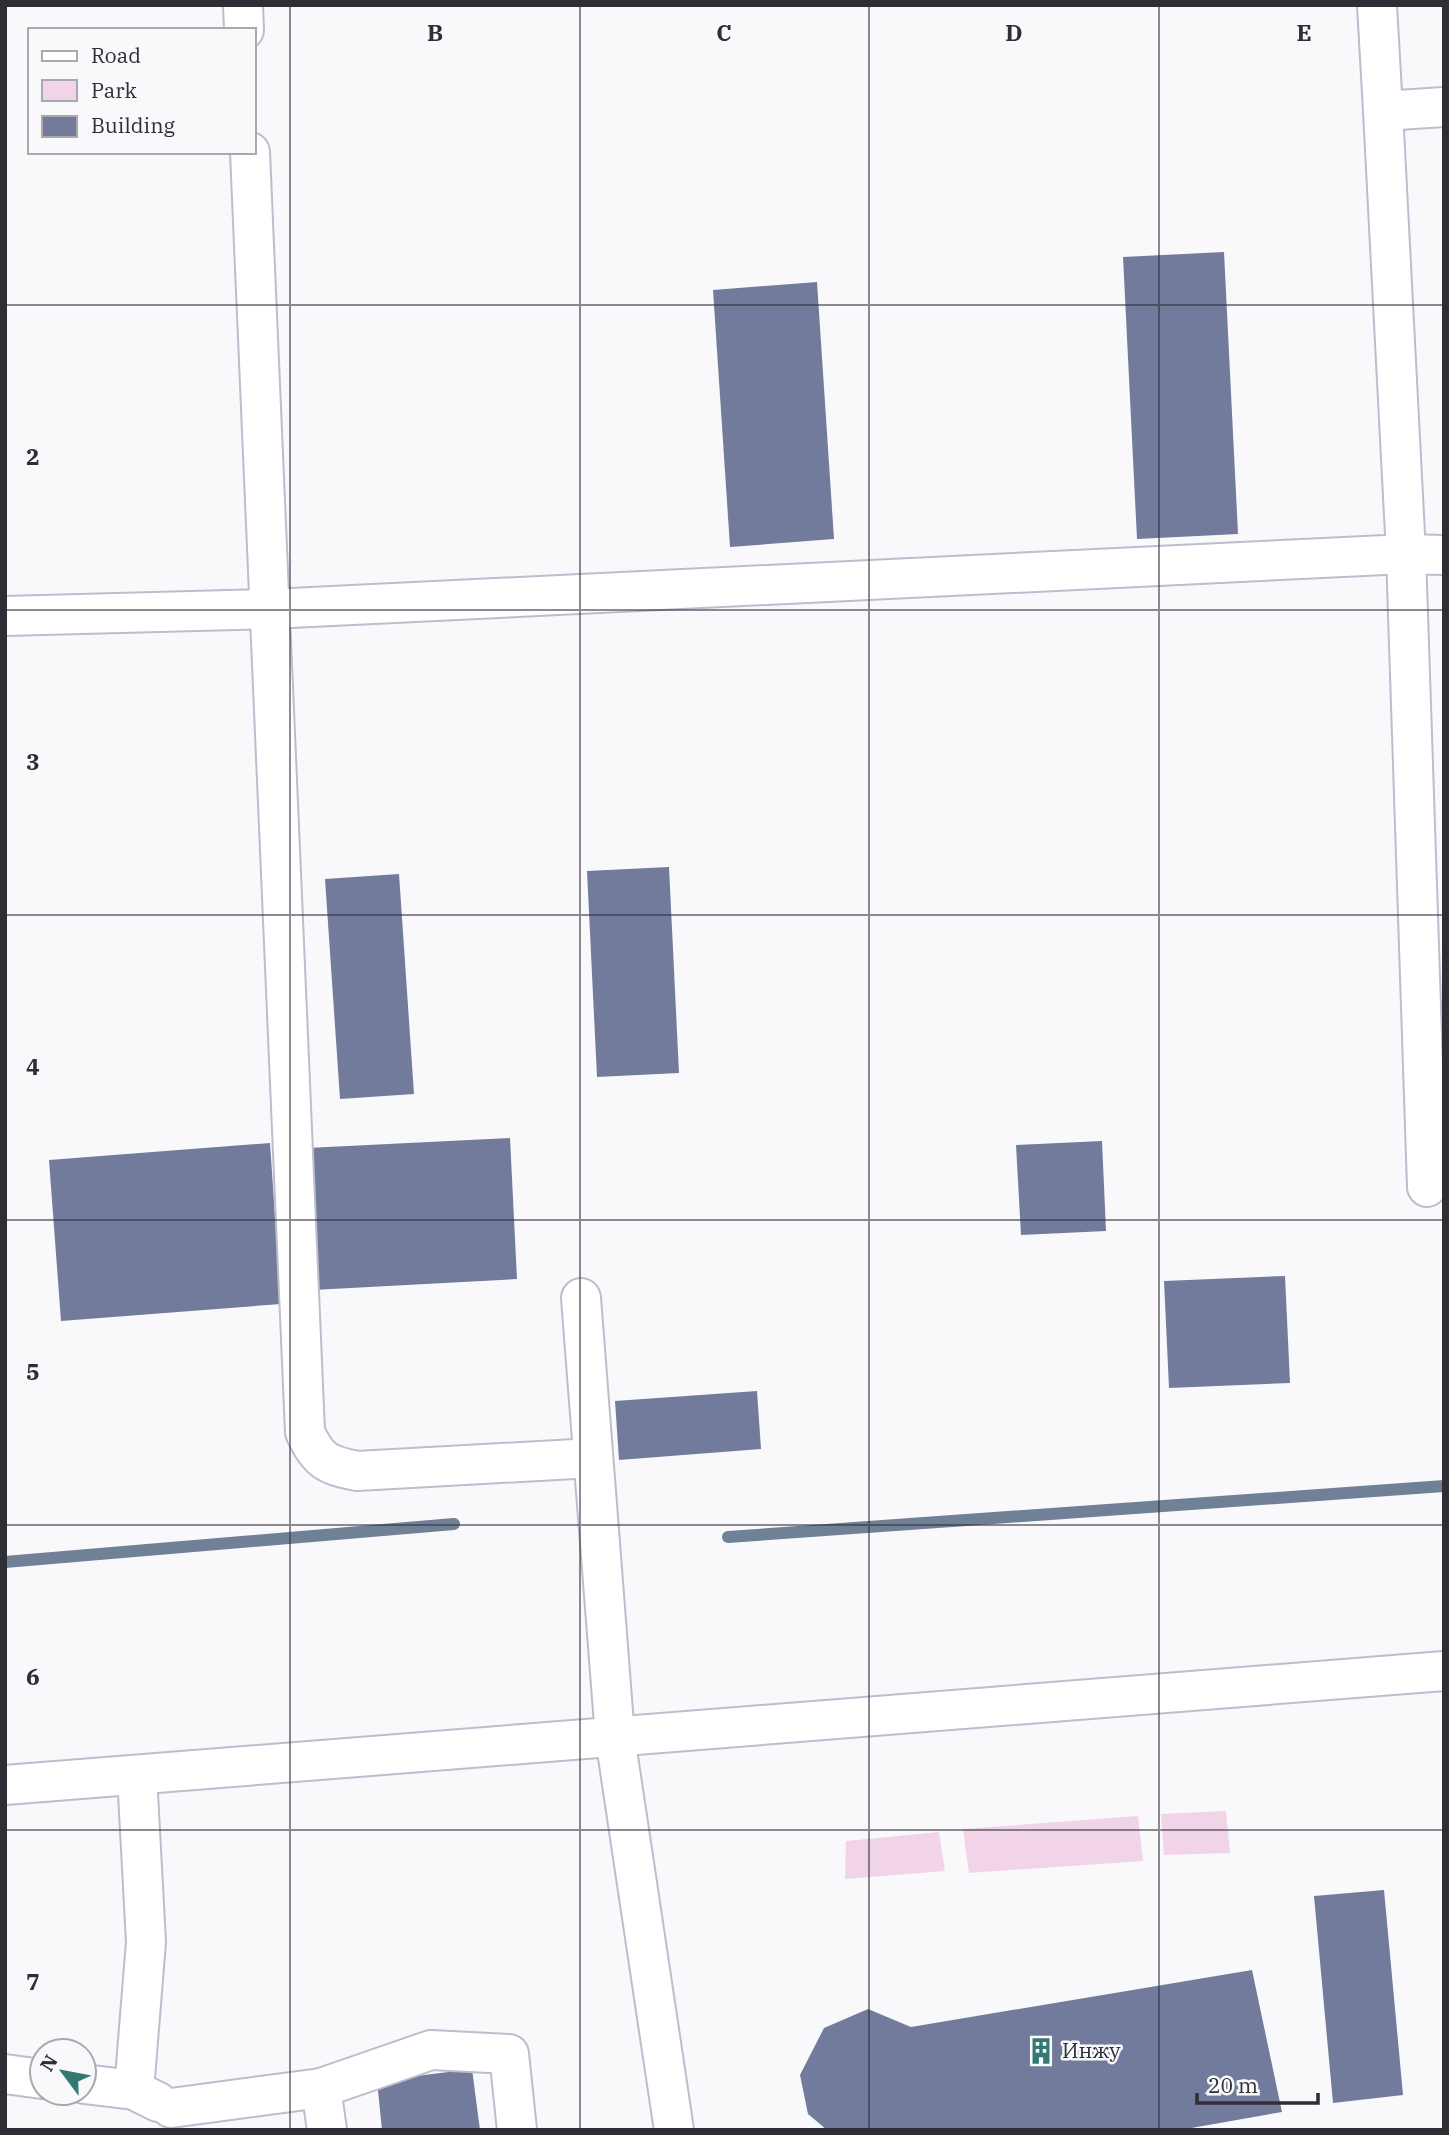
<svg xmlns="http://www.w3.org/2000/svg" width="1449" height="2135" font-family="'IBM Plex Serif',serif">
  <rect width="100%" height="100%" fill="#f9f9fc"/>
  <!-- green -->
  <g fill="#f2d4e8">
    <polygon points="1226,1811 1230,1853 1164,1855 1161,1814"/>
    <polygon points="1138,1816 1143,1861 969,1873 963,1829"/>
    <polygon points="939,1832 945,1871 845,1879 846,1841"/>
  </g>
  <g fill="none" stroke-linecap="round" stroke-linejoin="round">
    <!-- stream -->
    <g stroke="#708197" stroke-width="12">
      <polyline points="728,1537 1444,1486"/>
      <polyline points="5,1562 454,1524"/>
    </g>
  </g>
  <!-- building -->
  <g fill="#727b9b">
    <polygon points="1224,252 1238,534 1137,539 1123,257"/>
    <polygon points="817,282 834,539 730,547 713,290"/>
    <polygon points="669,867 679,1073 597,1077 587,871"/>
    <polygon points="399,874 414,1094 340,1099 325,879"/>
    <polygon points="510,1138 517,1279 313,1290 307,1148"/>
    <polygon points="1102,1141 1106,1231 1021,1235 1016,1145"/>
    <polygon points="270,1143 281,1304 61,1321 49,1160"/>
    <polygon points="1285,1276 1290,1383 1169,1388 1164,1281"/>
    <polygon points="757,1391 761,1449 619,1460 615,1401"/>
    <polygon points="1384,1890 1403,2095 1333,2103 1314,1896"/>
    <polygon points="1252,1970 1282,2112 1180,2130 827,2130 808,2114 800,2075 824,2028 868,2009 911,2027"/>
    <polygon points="472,2069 480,2130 382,2130 377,2081"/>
  </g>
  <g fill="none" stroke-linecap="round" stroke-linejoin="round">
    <defs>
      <g id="minor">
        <polyline points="243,5 244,30"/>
        <polyline points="1377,5 1383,111 1444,107"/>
        <path d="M250 152 305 1432C318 1461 327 1465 357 1471L593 1458"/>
        <polyline points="5,616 270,609 1406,554 1383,111"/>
        <polyline points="1427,1187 1406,554 1444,555"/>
        <polyline points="581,1298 615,1737 674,2130"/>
        <polyline points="5,1785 1444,1671"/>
        <polyline points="5,2074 42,2079"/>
        <polyline points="84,2084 134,2090 158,2102"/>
        <polyline points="321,2088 431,2050 509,2054 517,2130"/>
        <polyline points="134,2090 146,1942 137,1775"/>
        <polyline points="171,2108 321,2088 327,2130"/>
      </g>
    </defs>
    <!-- minor casing -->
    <use href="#minor" stroke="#bfbccd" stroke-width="42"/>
    <!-- minor -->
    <use href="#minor" stroke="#fff" stroke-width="38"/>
  </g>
  <!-- grid -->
  <path fill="none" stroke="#302e35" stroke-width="2" stroke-opacity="0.55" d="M290 5V2130M580 5V2130M869 5V2130M1159 5V2130M5 305H1444M5 610H1444M5 915H1444M5 1220H1444M5 1525H1444M5 1830H1444"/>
  <!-- icons -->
  <defs>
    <symbol id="building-bare" viewBox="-9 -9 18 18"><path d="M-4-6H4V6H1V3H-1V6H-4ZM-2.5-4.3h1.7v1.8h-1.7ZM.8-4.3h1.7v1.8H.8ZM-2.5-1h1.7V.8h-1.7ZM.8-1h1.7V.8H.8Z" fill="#317972" stroke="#f9f9fc" stroke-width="2.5" paint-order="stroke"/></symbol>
  </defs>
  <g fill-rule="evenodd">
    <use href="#building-bare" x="1022" y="2032" width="38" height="38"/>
  </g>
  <g text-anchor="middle" stroke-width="5" stroke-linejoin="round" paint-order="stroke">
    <!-- poi labels -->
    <g font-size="21" fill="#302e35" stroke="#f9f9fc" text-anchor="start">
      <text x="1062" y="2058">Инжу</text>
    </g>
  </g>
  <g font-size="23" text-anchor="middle" font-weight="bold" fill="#302e35" stroke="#f9f9fc" stroke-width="5" stroke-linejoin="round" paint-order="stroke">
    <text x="435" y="41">B</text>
    <text x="724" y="41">C</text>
    <text x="1014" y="41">D</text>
    <text x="1304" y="41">E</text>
    <text x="33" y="465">2</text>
    <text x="33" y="770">3</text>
    <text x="33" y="1075">4</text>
    <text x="33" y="1380">5</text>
    <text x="33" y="1685">6</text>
    <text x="33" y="1990">7</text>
  </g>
  <!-- border -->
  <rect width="1449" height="2135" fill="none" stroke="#302e35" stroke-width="14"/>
  <!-- legend -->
  <rect x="28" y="28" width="228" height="126" fill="#f9f9fc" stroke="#a9a8ac" stroke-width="2"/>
  <rect x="42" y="51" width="35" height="10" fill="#ffffff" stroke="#a9a8ac" stroke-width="2"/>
  <text x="91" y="63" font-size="21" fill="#302e35">Road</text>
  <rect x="42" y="80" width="35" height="21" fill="#f2d4e8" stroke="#a9a8ac" stroke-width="2"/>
  <text x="91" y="98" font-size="21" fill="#302e35">Park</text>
  <rect x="42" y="116" width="35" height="21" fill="#727b9b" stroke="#a9a8ac" stroke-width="2"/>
  <text x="91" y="133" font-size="21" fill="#302e35">Building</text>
  <!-- north arrow -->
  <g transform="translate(63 2072) rotate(302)"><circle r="33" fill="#f9f9fc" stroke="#a9a8ac" stroke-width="2"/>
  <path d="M0-5L12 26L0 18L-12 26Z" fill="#317972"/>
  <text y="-10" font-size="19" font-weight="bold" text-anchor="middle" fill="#302e35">N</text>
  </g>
  <!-- scale -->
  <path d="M1197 2093v10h121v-10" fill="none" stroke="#302e35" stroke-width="3.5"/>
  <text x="1208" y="2093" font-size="21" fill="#302e35" stroke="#f9f9fc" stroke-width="5" paint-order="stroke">20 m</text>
</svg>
